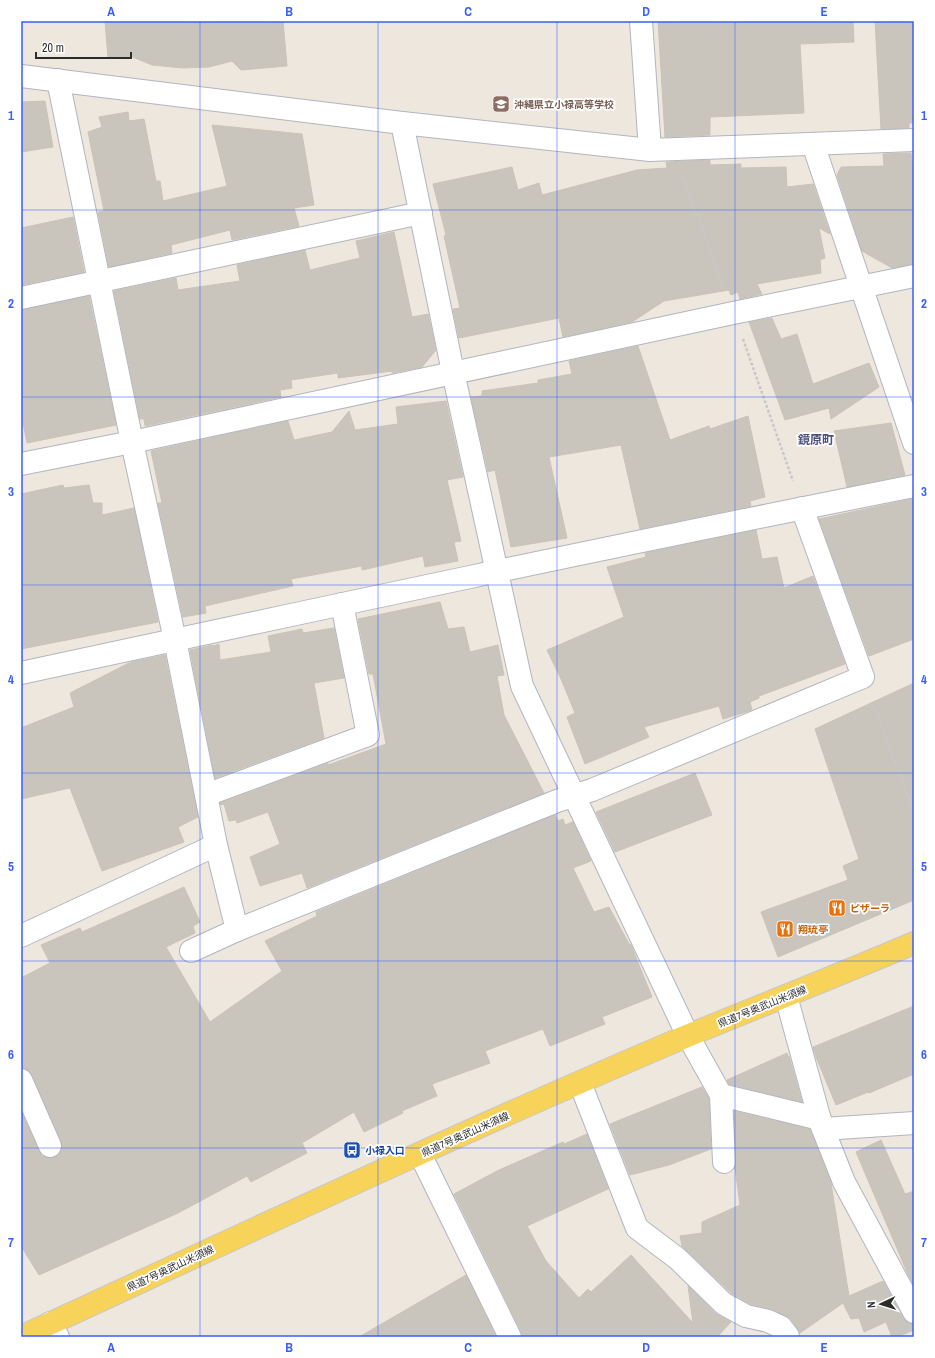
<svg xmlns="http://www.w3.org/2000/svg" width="935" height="1358" font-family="'Archivo Narrow','Noto Sans JP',sans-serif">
  <rect width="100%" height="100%" fill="#eee7de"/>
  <!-- building -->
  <g fill="#c9c5bc" stroke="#cac3b7">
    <polygon points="105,21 283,21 287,66 241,70 232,61 209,67 183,68 152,65 133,57 108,58"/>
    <polygon points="658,21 853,21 854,42 800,44 804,113 710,117 710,135 665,137"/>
    <polygon points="875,21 914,21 914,123 909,123 909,128 881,129"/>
    <polygon points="45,101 53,147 21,152 21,102"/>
    <polygon points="128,112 129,121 144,119 156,181 160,181 163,201 227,186 212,125 302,134 314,205 294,208 299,226 232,240 230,230 171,245 172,253 109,267 98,212 104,211 88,132 102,127 99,117"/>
    <polygon points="911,153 914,185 914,264 892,268 862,251 837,175 841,167 884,166 883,154"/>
    <polygon points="710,160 710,165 741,164 741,168 786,167 787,187 813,184 830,234 819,228 825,258 820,260 821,273 757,284 762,294 740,299 738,292 731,295 729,290 664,301 632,322 563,337 559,318 459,338 453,309 460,308 444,236 446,235 433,184 512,167 518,190 539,183 542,195 637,170 667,168 666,162"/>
    <polygon points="73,217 84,272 21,285 21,228"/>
    <polygon points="394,232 412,317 428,314 436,350 422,367 392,373 392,371 338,378 338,373 291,380 292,388 280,390 281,397 145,426 144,419 140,419 114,291 176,278 178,290 240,281 237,265 305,250 310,270 360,258 356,241"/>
    <polygon points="89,296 116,425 27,443 21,412 21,310"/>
    <polygon points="772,318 781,339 797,334 813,384 869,363 879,387 831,419 829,408 785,420 749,322"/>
    <polygon points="638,346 670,440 709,426 710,429 748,416 765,497 750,501 751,506 640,529 621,445 549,457 567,538 511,547 495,470 488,472 471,397 482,396 482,391 538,383 538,380 572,374 569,361"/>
    <polygon points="446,401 463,477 447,480 461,541 454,542 458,561 425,567 423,556 362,570 362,566 291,579 293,586 205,606 206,613 183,617 158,503 162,503 151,451 288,421 294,440 332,432 349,411 355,430 398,424 396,407"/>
    <polygon points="891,423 905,475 847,487 834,431"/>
    <polygon points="63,485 64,488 89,485 93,503 102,503 102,515 134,508 158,622 21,649 21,494"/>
    <polygon points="912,499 914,508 914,639 869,656 819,519"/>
    <polygon points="756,530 762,559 777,557 784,588 813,576 845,664 759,696 759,698 750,702 752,710 723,719 719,706 644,727 649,737 585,764 567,717 575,713 561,679 547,650 624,617 607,567 646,557 645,553"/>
    <polygon points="440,602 448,629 464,627 470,652 498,645 504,675 497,676 504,715 544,793 307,888 302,873 260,886 250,857 280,844 268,812 237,823 236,820 229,821 224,804 221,805 220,803 328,763 328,765 386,744 373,674 369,674 358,619"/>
    <polygon points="334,628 344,678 314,683 324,738 215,778 190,650 212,645 213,646 219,644 220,660 271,652 268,636 302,629 303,633"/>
    <polygon points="165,655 198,817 178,827 184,842 102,871 70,788 21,799 21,728 74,707 70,693 131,662"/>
    <polygon points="914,683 914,900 778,957 761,912 848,880 843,866 859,859 815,729"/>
    <polygon points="695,773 712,815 615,852 596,812"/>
    <polygon points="555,815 558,821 563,819 565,825 573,822 591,861 573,868 594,912 609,907 629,944 631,945 652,997 602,1017 605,1024 550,1046 543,1029 485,1051 490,1063 432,1084 437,1096 402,1111 403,1113 364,1132 354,1112 302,1143 307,1153 251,1182 247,1176 178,1213 39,1275 21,1246 21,1111 39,1151 42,1156 49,1158 55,1157 60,1153 62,1147 61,1141 32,1075 28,1070 21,1068 21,978 50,963 41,945 80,928 82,932 184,887 200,922 193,926 195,933 166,947 210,1022 282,971 265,941 317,916 316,912"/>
    <polygon points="914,1006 914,1074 869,1093 868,1092 836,1105 816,1057 813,1047"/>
    <polygon points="787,1053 788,1056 789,1056 802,1102 729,1084 727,1080"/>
    <polygon points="702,1087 709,1099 711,1149 669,1165 630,1175 610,1124"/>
    <polygon points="734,1111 810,1129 831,1183 849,1296 883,1281 903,1318 908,1323 914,1324 914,1330 897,1337 892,1337 886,1322 864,1332 859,1318 851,1319 843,1303 800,1333 791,1319 786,1316 771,1309 750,1304 732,1294 682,1246 680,1236 702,1233 702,1222 740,1205 735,1168 736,1161"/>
    <polygon points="587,1134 608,1189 527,1226 546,1261 579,1298 588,1289 591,1292 631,1255 693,1323 688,1286 715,1313 731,1322 717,1337 522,1337 521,1331 454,1194 499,1170 563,1142 564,1144"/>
    <polygon points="881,1140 905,1194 914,1191 914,1286 907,1272 856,1152"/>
    <polygon points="466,1275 496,1337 359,1337"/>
  </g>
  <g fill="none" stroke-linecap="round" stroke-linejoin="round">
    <defs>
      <g id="minor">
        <polyline points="641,21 650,150"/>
        <polyline points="21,76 402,123 650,150 914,140"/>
        <polyline points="58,80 132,442 175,640 216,845 237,930"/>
        <polyline points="402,123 453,372 522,686 688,1036 721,1095 820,1119"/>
        <polyline points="813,144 914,443"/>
        <polyline points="21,298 421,213"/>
        <polyline points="21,464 132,442 733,313 914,276"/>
        <path d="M21 673C318 609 616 545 914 486"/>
        <polyline points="206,795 368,735 342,604"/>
        <polyline points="21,936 216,845"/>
        <polyline points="191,951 237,930 557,801 592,790 863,677 802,508"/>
        <polyline points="786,996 821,1124 844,1182 914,1312"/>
        <polyline points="21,1080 50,1146"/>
        <polyline points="580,1083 637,1228 678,1259 724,1304 746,1316 768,1321 781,1327 788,1336"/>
        <polyline points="721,1095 724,1162"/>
        <polyline points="823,1129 914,1123"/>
        <polyline points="420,1154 510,1337"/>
        <polyline points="50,1323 58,1337"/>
      </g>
      <path id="primary" d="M21 1337C242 1235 463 1131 687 1036 762 1005 839 975 914 943"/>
    </defs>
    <!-- minor casing -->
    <use href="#minor" stroke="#b2b4c0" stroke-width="24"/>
    <!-- primary casing -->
    <use href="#primary" stroke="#c8c8c8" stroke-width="24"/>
    <!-- path -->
    <g stroke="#c8c8c8" stroke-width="2.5" stroke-dasharray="3 2" stroke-linecap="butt">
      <polyline points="682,176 724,287"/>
      <polyline points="743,339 793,481"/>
      <polyline points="873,704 914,812"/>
    </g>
    <!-- minor -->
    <use href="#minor" stroke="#fff" stroke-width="22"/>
    <!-- primary -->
    <use href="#primary" stroke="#f7d35a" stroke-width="22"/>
  </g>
  <!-- grid -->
  <path fill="none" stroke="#3a5eff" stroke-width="1" stroke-opacity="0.55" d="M200 21V1337M378 21V1337M557 21V1337M735 21V1337M21 210H914M21 397H914M21 585H914M21 773H914M21 961H914M21 1148H914"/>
  <!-- icons -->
  <defs>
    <symbol id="school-square" viewBox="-11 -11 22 22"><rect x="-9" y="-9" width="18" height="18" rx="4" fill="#8d6e63" stroke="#fff"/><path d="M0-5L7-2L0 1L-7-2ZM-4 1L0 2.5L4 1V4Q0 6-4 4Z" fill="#fff"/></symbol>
    <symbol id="restaurant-square" viewBox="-11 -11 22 22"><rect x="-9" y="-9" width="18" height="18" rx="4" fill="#e8710a" stroke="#fff"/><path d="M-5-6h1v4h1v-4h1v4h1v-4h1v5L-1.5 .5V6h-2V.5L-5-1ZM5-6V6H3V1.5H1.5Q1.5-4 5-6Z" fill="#fff"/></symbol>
    <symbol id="bus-square" viewBox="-11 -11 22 22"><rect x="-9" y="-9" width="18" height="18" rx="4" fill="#1a4fb4" stroke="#fff"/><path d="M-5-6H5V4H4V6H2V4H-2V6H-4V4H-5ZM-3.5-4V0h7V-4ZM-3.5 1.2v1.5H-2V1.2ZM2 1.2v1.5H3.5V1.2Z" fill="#fff"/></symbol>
  </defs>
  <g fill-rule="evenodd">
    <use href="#school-square" x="491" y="94" width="20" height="20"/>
    <use href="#restaurant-square" x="827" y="898" width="20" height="20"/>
    <use href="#restaurant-square" x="775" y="919" width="20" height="20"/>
    <use href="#bus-square" x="342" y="1140" width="20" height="20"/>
  </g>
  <g text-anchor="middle" stroke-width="3.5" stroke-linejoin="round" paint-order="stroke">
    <!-- education labels -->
    <g font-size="10" font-weight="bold" fill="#785e54" stroke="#fff" text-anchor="start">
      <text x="514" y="108">沖縄県立小禄高等学校</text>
    </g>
    <!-- food labels -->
    <g font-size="10" font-weight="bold" fill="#c56008" stroke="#fff" text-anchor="start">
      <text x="850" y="912">ピザーラ</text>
      <text x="798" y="933">翔琉亭</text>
    </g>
    <!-- street labels -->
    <g font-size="10" fill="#2c2c2c" stroke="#fff">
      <text transform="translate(762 1006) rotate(-22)" y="4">県道7号奥武山米須線</text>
      <text transform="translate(465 1134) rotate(-24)" y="4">県道7号奥武山米須線</text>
      <text transform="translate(170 1268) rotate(-25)" y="4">県道7号奥武山米須線</text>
    </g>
    <!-- transit labels -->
    <g font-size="10" font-weight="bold" fill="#164399" stroke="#fff" text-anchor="start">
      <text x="365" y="1154">小禄入口</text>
    </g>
    <!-- quarter labels -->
    <g font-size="12" font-weight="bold" fill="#4a537f" stroke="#fff">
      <text x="816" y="444">鏡原町</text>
    </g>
  </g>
  <!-- border -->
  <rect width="935" height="1358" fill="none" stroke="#ffffff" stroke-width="44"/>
  <!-- north arrow -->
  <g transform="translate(881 1304) rotate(266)" stroke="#ffffff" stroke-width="3" paint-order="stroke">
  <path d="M0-3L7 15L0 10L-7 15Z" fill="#2c2c2c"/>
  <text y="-6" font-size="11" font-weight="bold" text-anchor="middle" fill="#2c2c2c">N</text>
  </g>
  <!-- scale -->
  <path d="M36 52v6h95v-6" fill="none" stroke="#2c2c2c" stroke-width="2"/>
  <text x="42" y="52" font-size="12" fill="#2c2c2c" stroke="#ffffff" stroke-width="3" paint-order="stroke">20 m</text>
  <rect x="22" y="22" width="891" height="1314" fill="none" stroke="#3a5eff" stroke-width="1.5"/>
  <g font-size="13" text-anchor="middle" font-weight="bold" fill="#3a5eff">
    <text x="111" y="16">A</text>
    <text x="289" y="16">B</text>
    <text x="468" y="16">C</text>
    <text x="646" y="16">D</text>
    <text x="824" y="16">E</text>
    <text x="11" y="120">1</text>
    <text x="924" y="120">1</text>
    <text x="11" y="308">2</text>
    <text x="924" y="308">2</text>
    <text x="11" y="496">3</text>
    <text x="924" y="496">3</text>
    <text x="11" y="684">4</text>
    <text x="924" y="684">4</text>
    <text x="11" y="871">5</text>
    <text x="924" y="871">5</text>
    <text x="11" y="1059">6</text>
    <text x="924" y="1059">6</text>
    <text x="11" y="1247">7</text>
    <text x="924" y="1247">7</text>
    <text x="111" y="1352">A</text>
    <text x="289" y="1352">B</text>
    <text x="468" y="1352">C</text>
    <text x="646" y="1352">D</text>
    <text x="824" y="1352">E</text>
  </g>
</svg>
